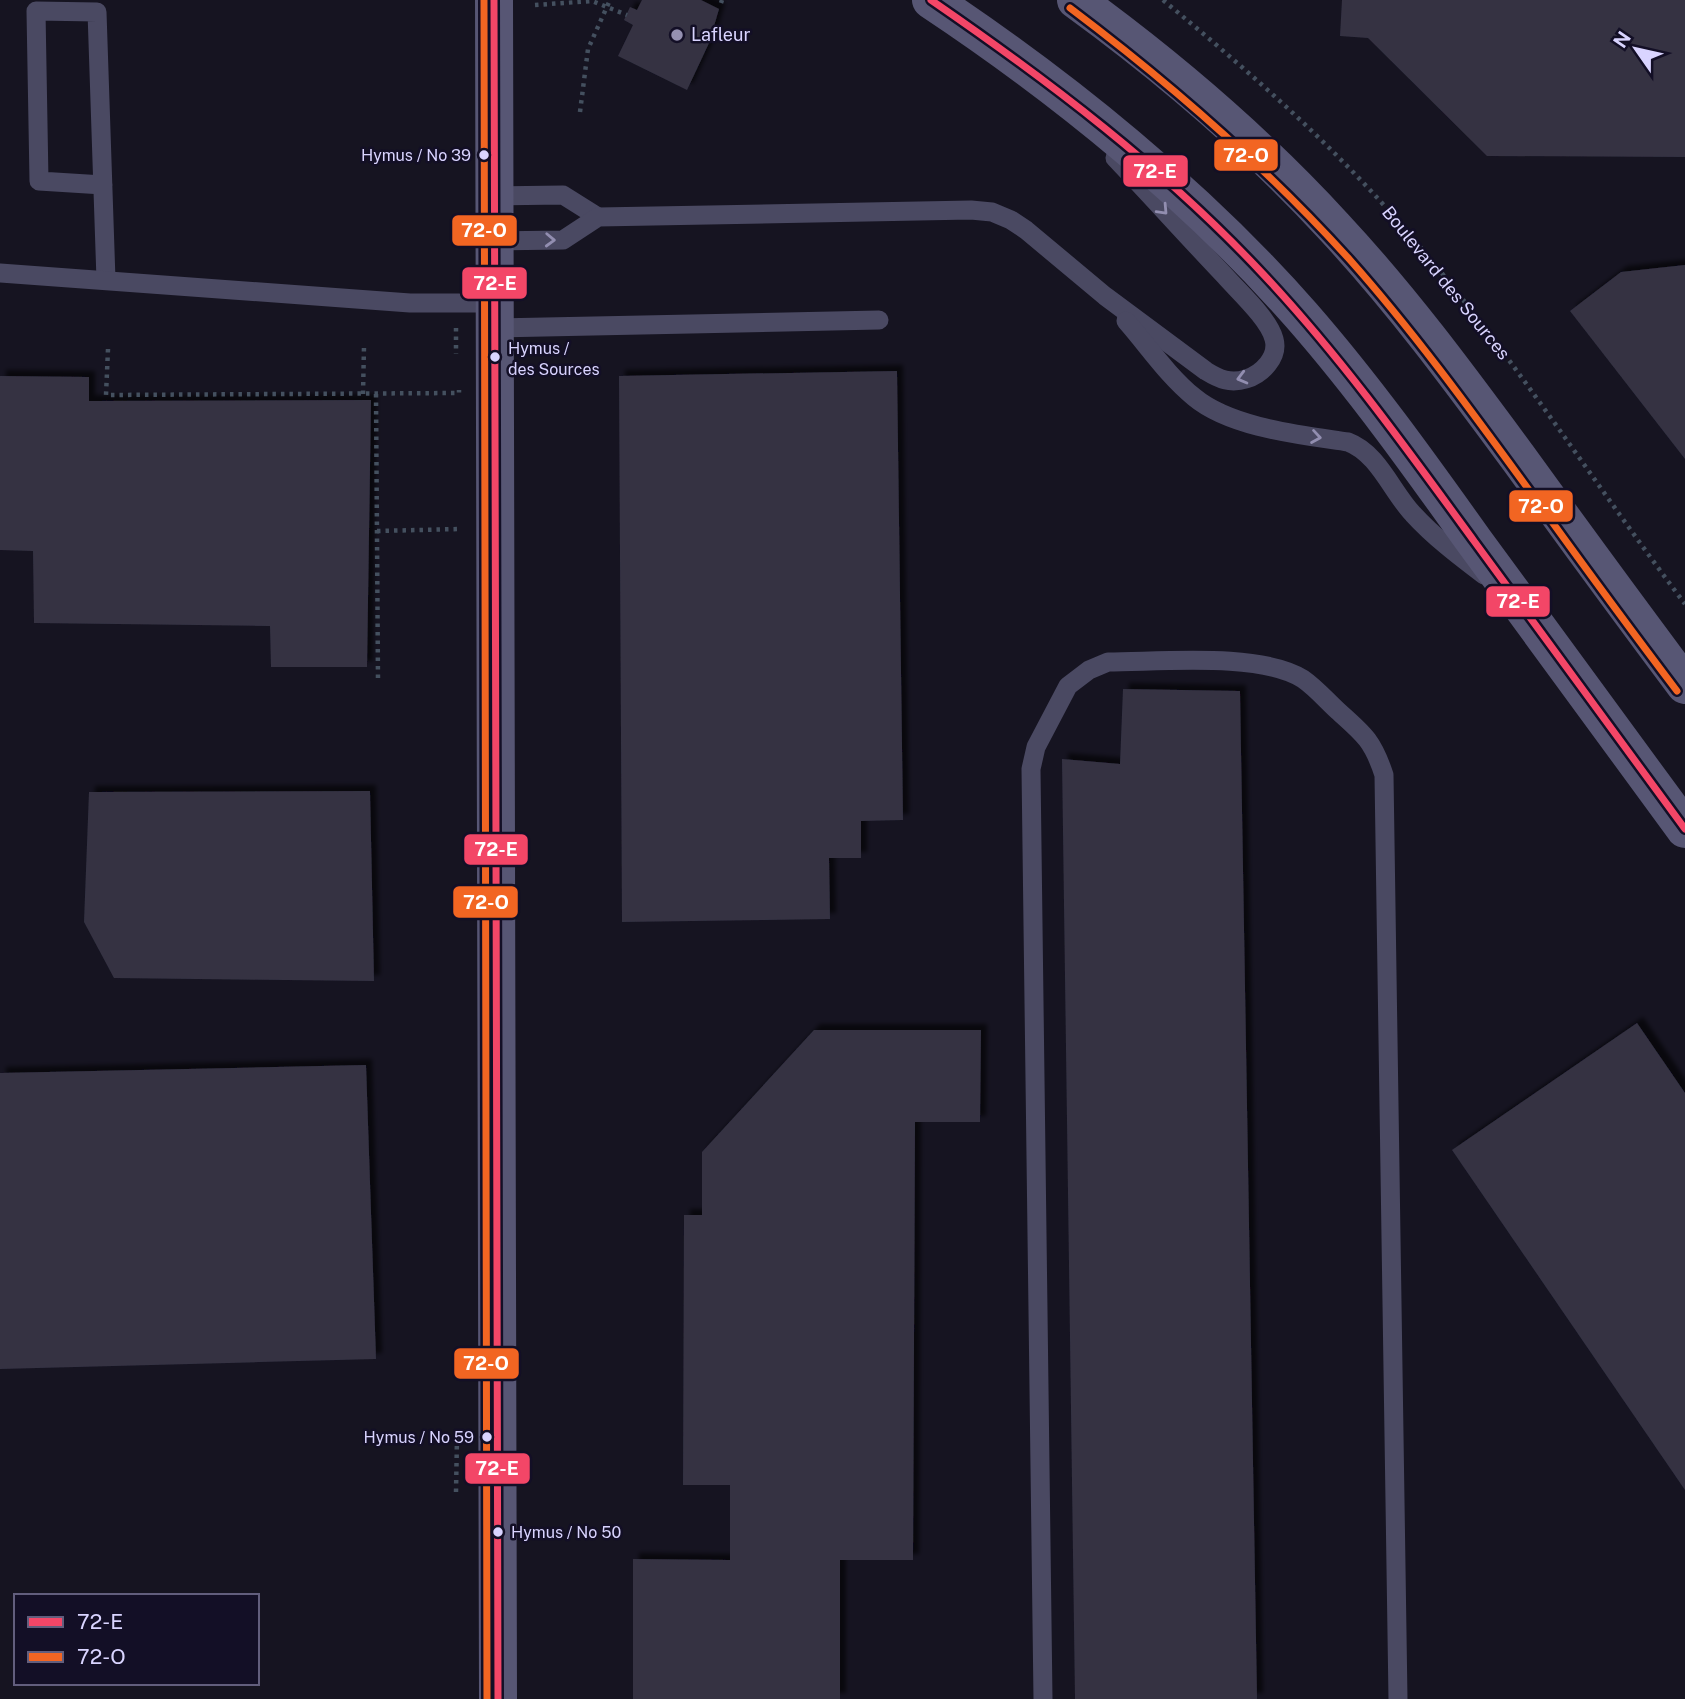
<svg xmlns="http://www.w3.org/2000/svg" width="1685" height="1699" font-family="'Public Sans',sans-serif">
  <defs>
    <filter id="shadow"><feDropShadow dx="6" dy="-6" stdDeviation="2" flood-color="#0009"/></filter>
  </defs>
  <rect width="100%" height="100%" fill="#161421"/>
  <!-- building -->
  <g fill="#343243" filter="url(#shadow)">
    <polygon points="642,0 701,0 719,9 709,43 687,90 618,56 633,25 624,20 630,7 637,10"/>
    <polygon points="1342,0 1685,0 1685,157 1487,156 1368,38 1340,36"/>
    <polygon points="1685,265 1685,459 1570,311 1621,272"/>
    <polygon points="897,371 903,820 861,821 861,858 829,858 830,919 622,922 619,376"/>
    <polygon points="0,376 89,377 89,401 371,400 367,667 271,667 270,626 34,623 33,551 0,550"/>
    <polygon points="1123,689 1240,691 1257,1699 1075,1699 1062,759 1120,764"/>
    <polygon points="370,791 374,981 114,978 84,922 89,792"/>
    <polygon points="1637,1023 1685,1093 1685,1490 1452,1150"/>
    <polygon points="814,1030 981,1030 980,1122 915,1122 913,1560 840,1560 840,1699 633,1699 633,1559 730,1560 730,1485 683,1485 684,1215 702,1215 702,1152"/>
    <polygon points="366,1065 376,1359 0,1369 0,1073"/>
  </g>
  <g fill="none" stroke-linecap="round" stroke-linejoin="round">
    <!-- path -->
    <g stroke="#44505f" stroke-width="4.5" stroke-dasharray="3.5 5" stroke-linecap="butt">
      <path d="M1163 0C1235 60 1306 121 1370 190 1489 318 1581 466 1685 604"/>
      <polyline points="721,3 722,0"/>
      <polyline points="535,5 592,1 627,15"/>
      <polyline points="580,112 588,49 610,0"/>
      <polyline points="456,328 456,354"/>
      <polyline points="108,349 106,395 459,393 459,390"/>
      <polyline points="363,394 364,346"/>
      <polyline points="376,394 378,680"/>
      <polyline points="377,531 459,529"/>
      <polyline points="456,1492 457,1437"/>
    </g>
    <!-- lane -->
    <g stroke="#4a4962" stroke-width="19">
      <polyline points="103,185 39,181 36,11 97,12 106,280"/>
      <polyline points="495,196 563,195 598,217"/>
      <path d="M494 241 563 240 598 217 971 210 992 212 1011 220 1026 230 1105 296 1206 371C1219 379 1230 384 1246 379 1262 374 1279 357 1274 339 1269 319 1239 292 1225 276 1188 237 1152 197 1115 158"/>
      <polyline points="0,273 410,303 493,303"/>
      <path d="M1126 321C1148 346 1168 376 1194 397 1231 428 1302 435 1348 442 1378 453 1392 492 1413 514 1434 537 1459 556 1484 575"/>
      <polyline points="494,328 879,320"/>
      <path d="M1043 1699 1031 769 1036 747 1068 686 1089 670 1108 662C1160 662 1260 652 1303 679 1316 688 1327 701 1338 711 1364 734 1373 741 1384 775L1398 1699"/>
    </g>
    <!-- secondary -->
    <g stroke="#575674" stroke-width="38">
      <polyline points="494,0 498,1699"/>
      <path d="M931 0C1062 87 1198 197 1302 316 1364 387 1419 464 1474 541 1545 637 1615 733 1685 829"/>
      <path d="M1076 0C1168 67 1257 143 1334 227 1402 300 1460 379 1519 459 1574 535 1629 610 1685 685"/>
    </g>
    <defs>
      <g id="bus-1">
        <polyline points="494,0 498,1699"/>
        <path d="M931 0C1049 81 1165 169 1263 274 1341 357 1407 449 1474 541 1544 637 1615 733 1685 829"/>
      </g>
      <g id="bus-2">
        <polyline points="484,0 487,1699"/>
        <path d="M1070 8C1171 84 1265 166 1350 260 1414 332 1472 412 1529 490 1578 558 1627 625 1677 691"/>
      </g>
    </defs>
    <!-- bus-1 casing -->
    <use href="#bus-1" stroke="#130f26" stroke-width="12"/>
    <!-- bus-2 casing -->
    <use href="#bus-2" stroke="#130f26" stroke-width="12"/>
    <!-- bus-1 -->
    <use href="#bus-1" stroke="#f34667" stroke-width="7"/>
    <!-- bus-2 -->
    <use href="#bus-2" stroke="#f26522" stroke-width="7"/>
  </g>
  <!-- one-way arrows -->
  <defs><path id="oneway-chevron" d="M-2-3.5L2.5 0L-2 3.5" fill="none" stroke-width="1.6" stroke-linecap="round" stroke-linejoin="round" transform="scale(1.75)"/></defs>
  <g stroke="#928eb0">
    <use href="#oneway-chevron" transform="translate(1163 210) rotate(47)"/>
    <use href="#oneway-chevron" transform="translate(550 240) rotate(2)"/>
    <use href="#oneway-chevron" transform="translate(1242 378) rotate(165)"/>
    <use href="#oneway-chevron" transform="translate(1316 437) rotate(9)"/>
  </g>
  <!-- markers -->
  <circle fill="#9591b1" stroke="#130f26" stroke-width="2.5" cx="677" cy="35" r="7"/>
  <g fill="#d9d4ff" stroke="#130f26" stroke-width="2.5">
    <circle cx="484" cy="155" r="6"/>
    <circle cx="495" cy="357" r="6"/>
    <circle cx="487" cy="1437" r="6"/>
    <circle cx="498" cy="1532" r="6"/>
  </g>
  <g text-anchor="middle" stroke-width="5" stroke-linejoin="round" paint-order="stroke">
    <!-- bus labels -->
    <g font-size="16" fill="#d9d4ff" stroke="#130f26" text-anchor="end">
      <text x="471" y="161">Hymus / No 39</text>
      <text x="508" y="354" text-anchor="start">Hymus /<tspan x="508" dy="21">des Sources</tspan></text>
      <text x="474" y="1443">Hymus / No 59</text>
      <text x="511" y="1538" text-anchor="start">Hymus / No 50</text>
    </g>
    <!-- poi labels -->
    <g font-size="18" fill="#d9d4ff" stroke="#130f26" text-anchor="start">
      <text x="691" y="41">Lafleur</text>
    </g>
    <!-- street labels -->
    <g font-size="18" fill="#d9d4ff" stroke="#130f26">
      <text transform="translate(1446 283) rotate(51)" y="6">Boulevard des Sources</text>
    </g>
  </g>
  <g stroke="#130f26" stroke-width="2.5">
    <rect x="1213" y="138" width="66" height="34" rx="7" fill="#f26522"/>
    <rect x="1122" y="154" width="67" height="34" rx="7" fill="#f34667"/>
    <rect x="451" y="214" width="67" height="33" rx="7" fill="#f26522"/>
    <rect x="461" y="266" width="67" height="34" rx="7" fill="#f34667"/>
    <rect x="1508" y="489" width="66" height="34" rx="7" fill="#f26522"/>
    <rect x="1485" y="585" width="66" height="33" rx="7" fill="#f34667"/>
    <rect x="463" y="833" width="66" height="33" rx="7" fill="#f34667"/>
    <rect x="452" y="885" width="67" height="34" rx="7" fill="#f26522"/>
    <rect x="453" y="1347" width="67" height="33" rx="7" fill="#f26522"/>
    <rect x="464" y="1452" width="67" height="33" rx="7" fill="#f34667"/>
  </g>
  <g font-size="19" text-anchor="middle" font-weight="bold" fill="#fff">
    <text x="1246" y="162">72-O</text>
    <text x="1155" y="178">72-E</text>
    <text x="484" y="237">72-O</text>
    <text x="495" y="290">72-E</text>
    <text x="1541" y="513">72-O</text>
    <text x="1518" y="608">72-E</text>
    <text x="496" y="856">72-E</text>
    <text x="486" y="909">72-O</text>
    <text x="486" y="1370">72-O</text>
    <text x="497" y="1475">72-E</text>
  </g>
  <!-- legend -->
  <rect x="14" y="1594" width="245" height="91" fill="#130f26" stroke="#625e7d" stroke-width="2"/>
  <rect x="28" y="1617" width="35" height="10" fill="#f34667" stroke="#625e7d" stroke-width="2"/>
  <text x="77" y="1629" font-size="21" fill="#d9d4ff">72-E</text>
  <rect x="28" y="1652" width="35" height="10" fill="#f26522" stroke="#625e7d" stroke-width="2"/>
  <text x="77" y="1664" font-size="21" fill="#d9d4ff">72-O</text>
  <!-- north arrow -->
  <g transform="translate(1636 49) rotate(304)" stroke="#130f26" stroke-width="5" paint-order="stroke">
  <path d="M0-5L12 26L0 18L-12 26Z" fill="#d9d4ff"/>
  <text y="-10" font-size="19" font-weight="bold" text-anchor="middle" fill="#d9d4ff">N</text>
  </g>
</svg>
